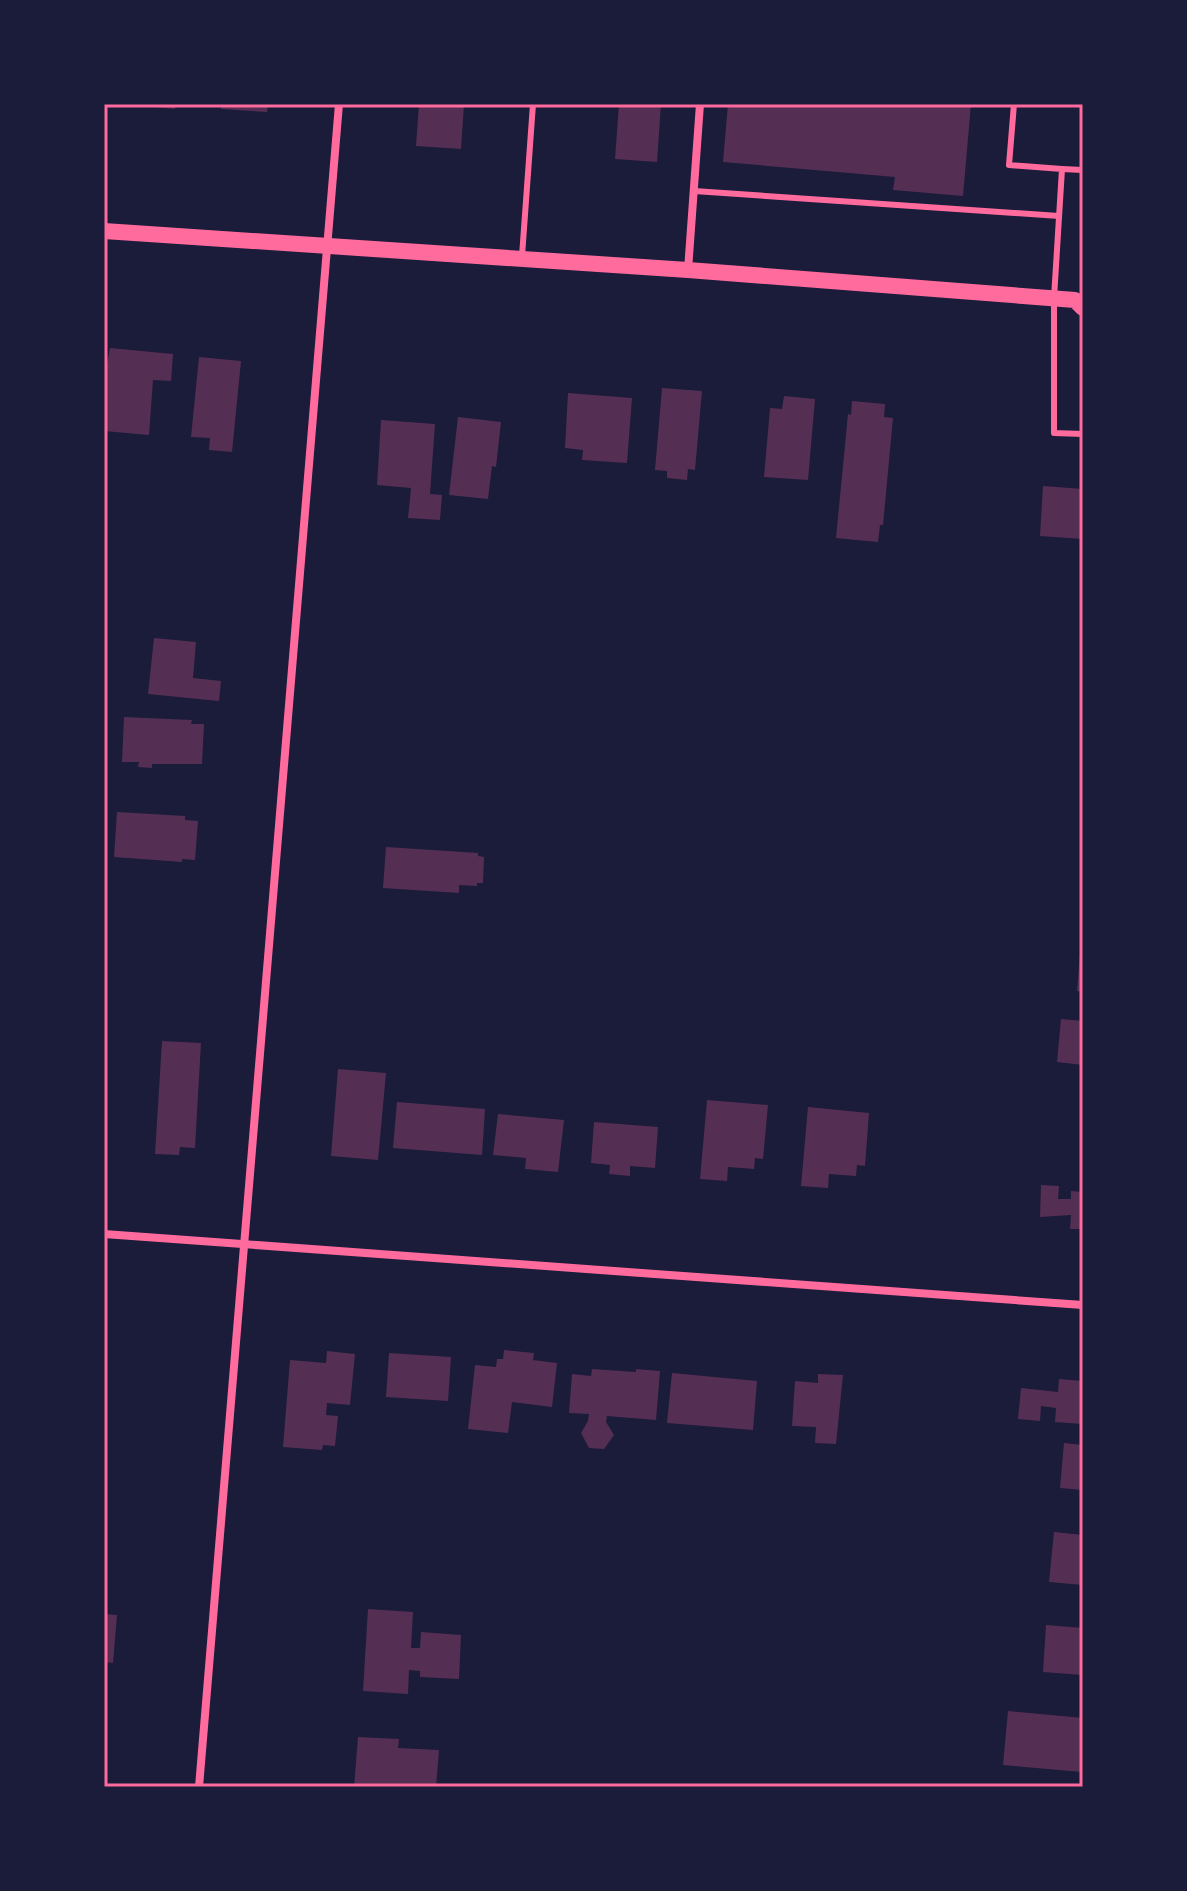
<svg xmlns="http://www.w3.org/2000/svg" width="1187" height="1891" font-family="'Public Sans',sans-serif">
  <rect width="100%" height="100%" fill="#1b1b3a"/>
  <!-- building -->
  <g fill="#542f53">
    <polygon points="145,104 176,104 175,109 145,106"/>
    <polygon points="221,104 268,104 267,112 221,109"/>
    <polygon points="419,104 464,104 461,149 416,146"/>
    <polygon points="619,104 661,104 657,162 615,159"/>
    <polygon points="728,104 971,104 963,196 893,190 895,177 723,162"/>
    <polygon points="110,348 173,354 171,381 153,380 149,435 104,431 104,379"/>
    <polygon points="199,357 241,361 232,452 209,450 210,438 191,437"/>
    <polygon points="662,388 702,391 695,470 688,469 687,480 667,478 667,471 655,470"/>
    <polygon points="568,393 632,398 627,463 582,460 583,450 565,448"/>
    <polygon points="784,396 815,399 808,480 764,477 770,408 782,409"/>
    <polygon points="852,401 885,404 884,417 893,418 883,525 880,525 878,542 836,538 848,414 851,415"/>
    <polygon points="458,417 501,422 496,467 492,466 488,499 449,495"/>
    <polygon points="381,420 435,424 430,494 442,495 440,520 408,518 411,488 377,485"/>
    <polygon points="1043,486 1083,489 1083,539 1040,536"/>
    <polygon points="154,638 196,642 193,678 221,681 219,701 148,694"/>
    <polygon points="124,717 192,720 191,724 204,724 202,764 152,764 152,768 138,767 139,762 122,762"/>
    <polygon points="117,812 185,816 185,820 198,821 195,860 182,859 182,862 114,857"/>
    <polygon points="386,847 478,853 478,856 484,857 483,883 477,883 477,886 459,885 459,893 383,888"/>
    <polygon points="1081,941 1083,941 1083,992 1077,991"/>
    <polygon points="1061,1019 1083,1021 1083,1065 1057,1062"/>
    <polygon points="162,1041 201,1043 195,1148 180,1147 179,1155 155,1154"/>
    <polygon points="338,1069 386,1073 378,1160 331,1156"/>
    <polygon points="707,1100 768,1105 763,1159 755,1158 754,1169 728,1167 727,1181 700,1179"/>
    <polygon points="397,1102 485,1109 482,1155 393,1148"/>
    <polygon points="808,1107 869,1113 865,1166 857,1165 856,1176 829,1174 828,1188 801,1186"/>
    <polygon points="498,1114 564,1120 558,1172 525,1169 526,1158 493,1155"/>
    <polygon points="594,1122 658,1127 655,1168 630,1166 630,1176 609,1174 610,1165 591,1163"/>
    <polygon points="1041,1185 1059,1186 1058,1199 1071,1199 1071,1191 1083,1192 1083,1229 1070,1229 1071,1215 1040,1217"/>
    <polygon points="504,1350 534,1353 533,1360 557,1363 552,1407 512,1402 508,1433 468,1429 475,1365 496,1367 497,1359 503,1359"/>
    <polygon points="327,1351 355,1354 350,1405 327,1403 326,1415 338,1416 335,1446 323,1445 322,1450 283,1447 290,1360 326,1363"/>
    <polygon points="389,1353 451,1357 448,1401 386,1397"/>
    <polygon points="592,1369 636,1372 636,1369 660,1371 656,1420 607,1416 606,1422 614,1435 604,1449 589,1448 581,1433 588,1421 589,1414 569,1413 572,1374 591,1376"/>
    <polygon points="672,1373 757,1381 753,1430 667,1423"/>
    <polygon points="818,1374 843,1375 836,1444 815,1443 816,1427 792,1426 795,1381 818,1383"/>
    <polygon points="1059,1379 1083,1381 1083,1424 1055,1422 1056,1408 1041,1406 1040,1421 1018,1419 1021,1388 1058,1392"/>
    <polygon points="1064,1443 1083,1445 1083,1490 1060,1488"/>
    <polygon points="1054,1532 1083,1535 1083,1585 1049,1582"/>
    <polygon points="368,1609 413,1612 411,1648 420,1648 421,1632 461,1635 459,1679 420,1677 420,1671 409,1670 408,1694 363,1691"/>
    <polygon points="104,1614 117,1615 113,1663 104,1662"/>
    <polygon points="1046,1625 1083,1628 1083,1675 1043,1672"/>
    <polygon points="1008,1711 1083,1718 1082,1772 1003,1765"/>
    <polygon points="358,1737 399,1739 398,1748 439,1750 436,1787 354,1787"/>
  </g>
  <g fill="none" stroke-linecap="round" stroke-linejoin="round">
    <!-- service -->
    <g stroke="#ff6b9d" stroke-width="6">
      <polyline points="1014,104 1009,165 1062,169 1054,298 1054,433 1083,434"/>
      <polyline points="1062,169 1083,170"/>
      <polyline points="694,191 1059,216"/>
      <polyline points="522,256 533,104"/>
    </g>
    <!-- minor -->
    <g stroke="#ff6b9d" stroke-width="8">
      <polyline points="688,270 700,104"/>
      <polyline points="104,1234 1083,1305"/>
      <polyline points="199,1787 339,104"/>
    </g>
    <!-- secondary -->
    <polyline stroke="#ff6b9d" stroke-width="16" points="104,231 688,270 1075,300 1083,308"/>
  </g>
  <!-- border -->
  <rect width="1187" height="1891" fill="none" stroke="#1b1b3a" stroke-width="212"/>
  <rect x="106" y="106" width="975" height="1679" fill="none" stroke="#ff6b9d" stroke-width="3"/>
</svg>
